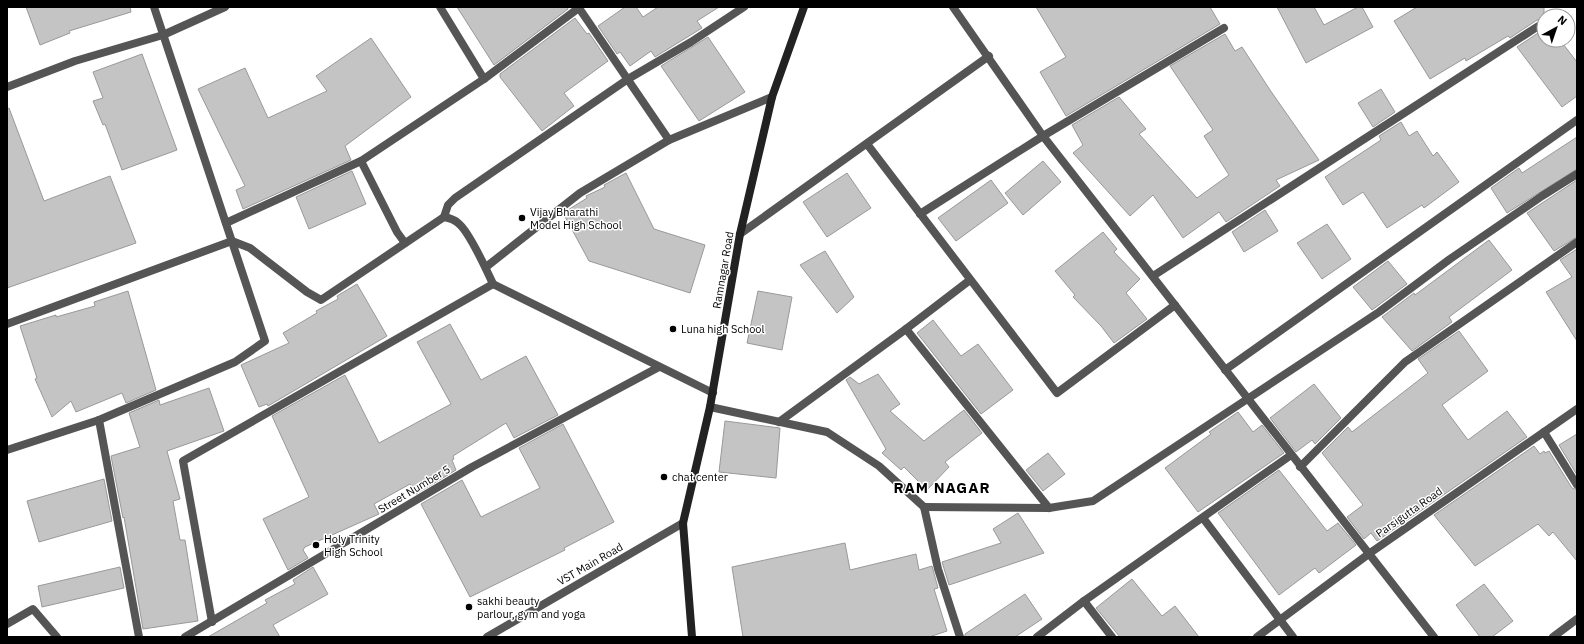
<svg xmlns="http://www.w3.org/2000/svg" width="1584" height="644" font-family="'IBM Plex Sans',sans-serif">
  <rect width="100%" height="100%" fill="#fff"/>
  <!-- building -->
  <g fill="#c4c4c4" stroke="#999">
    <polygon points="26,7 130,7 131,12 69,31 70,33 40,45"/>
    <polygon points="457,7 567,7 568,9 494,65"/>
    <polygon points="625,7 636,7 643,17 658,7 719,7 697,21 702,28 655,57 651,51 630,66 620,52 617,54 598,26"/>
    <polygon points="1036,7 1210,7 1220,24 1066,116 1040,72 1066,57"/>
    <polygon points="1277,7 1314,7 1324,25 1358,7 1362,7 1373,27 1306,63"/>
    <polygon points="1417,7 1544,7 1544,21 1537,20 1510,38 1508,36 1466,61 1465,58 1430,79 1394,21"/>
    <polygon points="575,18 587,34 589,33 608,61 564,93 574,106 542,131 500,77 500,74"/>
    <polygon points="1544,29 1544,40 1560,40 1577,62 1577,96 1562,107 1517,47"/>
    <polygon points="1225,34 1235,51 1242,47 1270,90 1319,160 1276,180 1280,186 1226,222 1219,212 1183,238 1153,195 1130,216 1073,153 1083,145 1072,125 1119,97 1146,129 1139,134 1197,198 1229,175 1204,136 1213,130 1170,66"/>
    <polygon points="708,37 745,92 699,121 661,66"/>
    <polygon points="371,38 411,97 345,146 351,160 243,209 236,190 245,186 198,89 245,68 268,118 327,91 316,76"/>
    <polygon points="142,54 177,150 122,170 105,124 103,125 93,101 103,98 93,72"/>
    <polygon points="1381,89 1395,112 1373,127 1358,103"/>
    <polygon points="9,108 44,201 110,176 136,243 7,288 7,109"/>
    <polygon points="1401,122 1409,136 1417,131 1433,156 1437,152 1459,182 1424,208 1422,205 1387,228 1363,192 1343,205 1325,177 1381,140 1379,136"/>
    <polygon points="1577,137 1577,169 1507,213 1491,188 1519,168 1522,173"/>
    <polygon points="1043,161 1061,182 1023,215 1005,193"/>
    <polygon points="352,171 366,204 309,229 296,197"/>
    <polygon points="626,173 654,229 705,245 690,293 589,261 563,213 587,198 586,196 605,187 604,185"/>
    <polygon points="847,173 871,208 827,237 803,202"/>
    <polygon points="991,180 1008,203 956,241 938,218"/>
    <polygon points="1577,180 1577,237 1554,251 1527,213"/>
    <polygon points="1265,210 1278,231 1244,252 1232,232"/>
    <polygon points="1327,224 1351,259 1322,279 1297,243"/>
    <polygon points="1103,232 1117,249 1114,252 1140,279 1126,293 1147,319 1114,343 1101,326 1073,297 1075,295 1055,271"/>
    <polygon points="1489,240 1512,270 1449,317 1452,322 1412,351 1382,317 1414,293 1415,295"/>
    <polygon points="1577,249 1577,341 1546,292 1572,277 1560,260"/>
    <polygon points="825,251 854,297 837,313 800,265"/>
    <polygon points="1388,261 1407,284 1372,310 1353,287"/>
    <polygon points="357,284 387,336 268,406 267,404 259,407 241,365 289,343 283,333 317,313 316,311 338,299 337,296"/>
    <polygon points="128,291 156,390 126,403 122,393 76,412 71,401 52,417 35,379 37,378 20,326 56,315 56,317 95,306 94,302"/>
    <polygon points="758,291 792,297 782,350 747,343"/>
    <polygon points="933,320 961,356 978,344 1013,390 981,414 917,333"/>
    <polygon points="450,324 481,380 526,356 558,415 514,438 506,423 453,456 454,459 452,460 456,470 416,494 410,484 374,504 379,514 305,547 303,550 308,558 288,570 263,519 309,497 272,416 345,375 379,443 451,404 417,342"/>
    <polygon points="1459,331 1488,371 1442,405 1468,440 1507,411 1527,437 1377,541 1371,533 1364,539 1347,517 1363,505 1322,453 1348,427 1352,432 1428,373 1418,359"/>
    <polygon points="878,374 900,404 890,411 924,441 964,410 982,433 945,462 949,467 927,490 904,467 901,470 882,453 886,449 846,380 850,377 859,384"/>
    <polygon points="1314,384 1341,418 1315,444 1312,440 1296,452 1270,418"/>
    <polygon points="209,388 224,431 167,451 180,499 173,501 180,540 185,540 198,621 143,629 124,517 123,518 111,456 140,447 129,413 159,400 160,405"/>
    <polygon points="1238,412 1253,432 1262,425 1284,453 1198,512 1165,468 1211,434 1209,432"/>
    <polygon points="725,421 780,428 776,478 719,472"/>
    <polygon points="563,424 614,522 564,548 565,550 470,597 421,504 462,480 481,517 540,488 519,448"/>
    <polygon points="1577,434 1577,475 1559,445"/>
    <polygon points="1534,446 1540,454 1544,451 1545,453 1549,451 1572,488 1577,490 1577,561 1553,532 1549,536 1538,524 1475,566 1434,515"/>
    <polygon points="1048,453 1065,474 1043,491 1026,470"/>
    <polygon points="1279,470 1327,531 1338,523 1356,545 1319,573 1315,568 1279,595 1218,513"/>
    <polygon points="104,479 112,521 39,542 27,501"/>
    <polygon points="1018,513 1044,553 949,585 942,562 1001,543 993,529"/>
    <polygon points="845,543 850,570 916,554 919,570 932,566 938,588 934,589 947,631 929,637 743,637 732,567"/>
    <polygon points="120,567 124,588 42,607 38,586"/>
    <polygon points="313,567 328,594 273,625 280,637 208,637 267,603 265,600 295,584 293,580"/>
    <polygon points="1132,579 1162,616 1175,606 1199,637 1120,637 1096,608"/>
    <polygon points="1484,584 1513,621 1492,637 1480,637 1456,605"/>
    <polygon points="1025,594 1042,619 1015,637 965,637 965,634"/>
  </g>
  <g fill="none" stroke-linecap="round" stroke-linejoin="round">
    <!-- minor -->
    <g stroke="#555" stroke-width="8">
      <polyline points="440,7 484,79"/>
      <polyline points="579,8 669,140"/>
      <polyline points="7,87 75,61 163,35 225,7"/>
      <polyline points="867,144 1057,393 1175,305"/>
      <polyline points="361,161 397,232 405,243"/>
      <polyline points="920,214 1043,136 1224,28"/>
      <polyline points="444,217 448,205 455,198 628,79 691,42 744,7"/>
      <polyline points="226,223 361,161 484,79 580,7"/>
      <polyline points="740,234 989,56"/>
      <polyline points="486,267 580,193 669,140 772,97"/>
      <polyline points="1153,276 1540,25"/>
      <path d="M7 324 232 241 250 248 307 292 321 300 444 217C449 218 454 219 458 223 469 231 487 271 493 284"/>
      <polyline points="906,329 1049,508"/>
      <polyline points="1225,370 1577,120"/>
      <polyline points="710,407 827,432 879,466 924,507 938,569 960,637"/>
      <polyline points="99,420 139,637"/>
      <polyline points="779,422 906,329 970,280"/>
      <polyline points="1544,432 1577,485"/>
      <polyline points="7,450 99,420 235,362 265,341 154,7"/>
      <polyline points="1300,467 1405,362 1577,242"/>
      <polyline points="924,507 1049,508 1093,501 1379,312 1450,259 1542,196 1577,174"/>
      <polyline points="1203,518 1293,637"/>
      <polyline points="1084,601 1112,637"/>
      <polyline points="212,622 183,461 493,284 713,393"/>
      <polyline points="7,624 33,609 57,637"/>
      <polyline points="185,637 472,467 659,367"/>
      <polyline points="1037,637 1084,601 1291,455"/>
      <polyline points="1553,637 1577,619"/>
    </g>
    <!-- tertiary -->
    <g stroke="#555" stroke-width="8">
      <polyline points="953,7 1043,136 1434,637"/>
      <polyline points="487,637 683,523"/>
      <polyline points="1257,637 1370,553 1577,409"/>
    </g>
    <!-- secondary -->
    <polyline stroke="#222" stroke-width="8" points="692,637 683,523 710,407 740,234 772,97 804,7"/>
  </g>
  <!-- markers -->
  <g fill="#000" stroke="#fff" stroke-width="1.5">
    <circle cx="522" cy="218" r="4"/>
    <circle cx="673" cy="329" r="4"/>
    <circle cx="664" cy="477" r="4"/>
    <circle cx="316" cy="545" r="4"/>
    <circle cx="469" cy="607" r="4"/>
  </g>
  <g text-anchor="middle" stroke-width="3" stroke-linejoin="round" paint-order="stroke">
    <!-- poi labels -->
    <g font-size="11" fill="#000" stroke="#fff" text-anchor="start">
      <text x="530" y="216">Vijay Bharathi<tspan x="530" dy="13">Model High School</tspan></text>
      <text x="681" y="333">Luna high School</text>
      <text x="672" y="481">chat center</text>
      <text x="324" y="543">Holy Trinity<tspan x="324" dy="13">High School</tspan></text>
      <text x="477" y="605">sakhi beauty<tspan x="477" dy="13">parlour, gym and yoga</tspan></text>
    </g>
    <!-- street labels -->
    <g font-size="11" fill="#000" stroke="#fff">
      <text transform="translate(723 270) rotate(-80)" y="4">Ramnagar Road</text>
      <text transform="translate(414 489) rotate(-31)" y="4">Street Number 5</text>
      <text transform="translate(1409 512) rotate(-35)" y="4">Parsigutta Road</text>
      <text transform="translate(590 564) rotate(-30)" y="4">VST Main Road</text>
    </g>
    <!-- district labels -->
    <g font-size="15" font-weight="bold" letter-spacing="1" fill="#000" stroke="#fff">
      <text x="942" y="493">RAM NAGAR</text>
    </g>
  </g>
  <!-- border -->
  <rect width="1584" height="644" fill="none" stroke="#000000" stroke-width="16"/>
  <!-- north arrow -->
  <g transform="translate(1556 28) rotate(40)"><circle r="19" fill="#ffffff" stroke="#999999"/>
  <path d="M0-3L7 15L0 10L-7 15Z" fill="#000000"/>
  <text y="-6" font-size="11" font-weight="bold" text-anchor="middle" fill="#000000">N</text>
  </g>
</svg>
